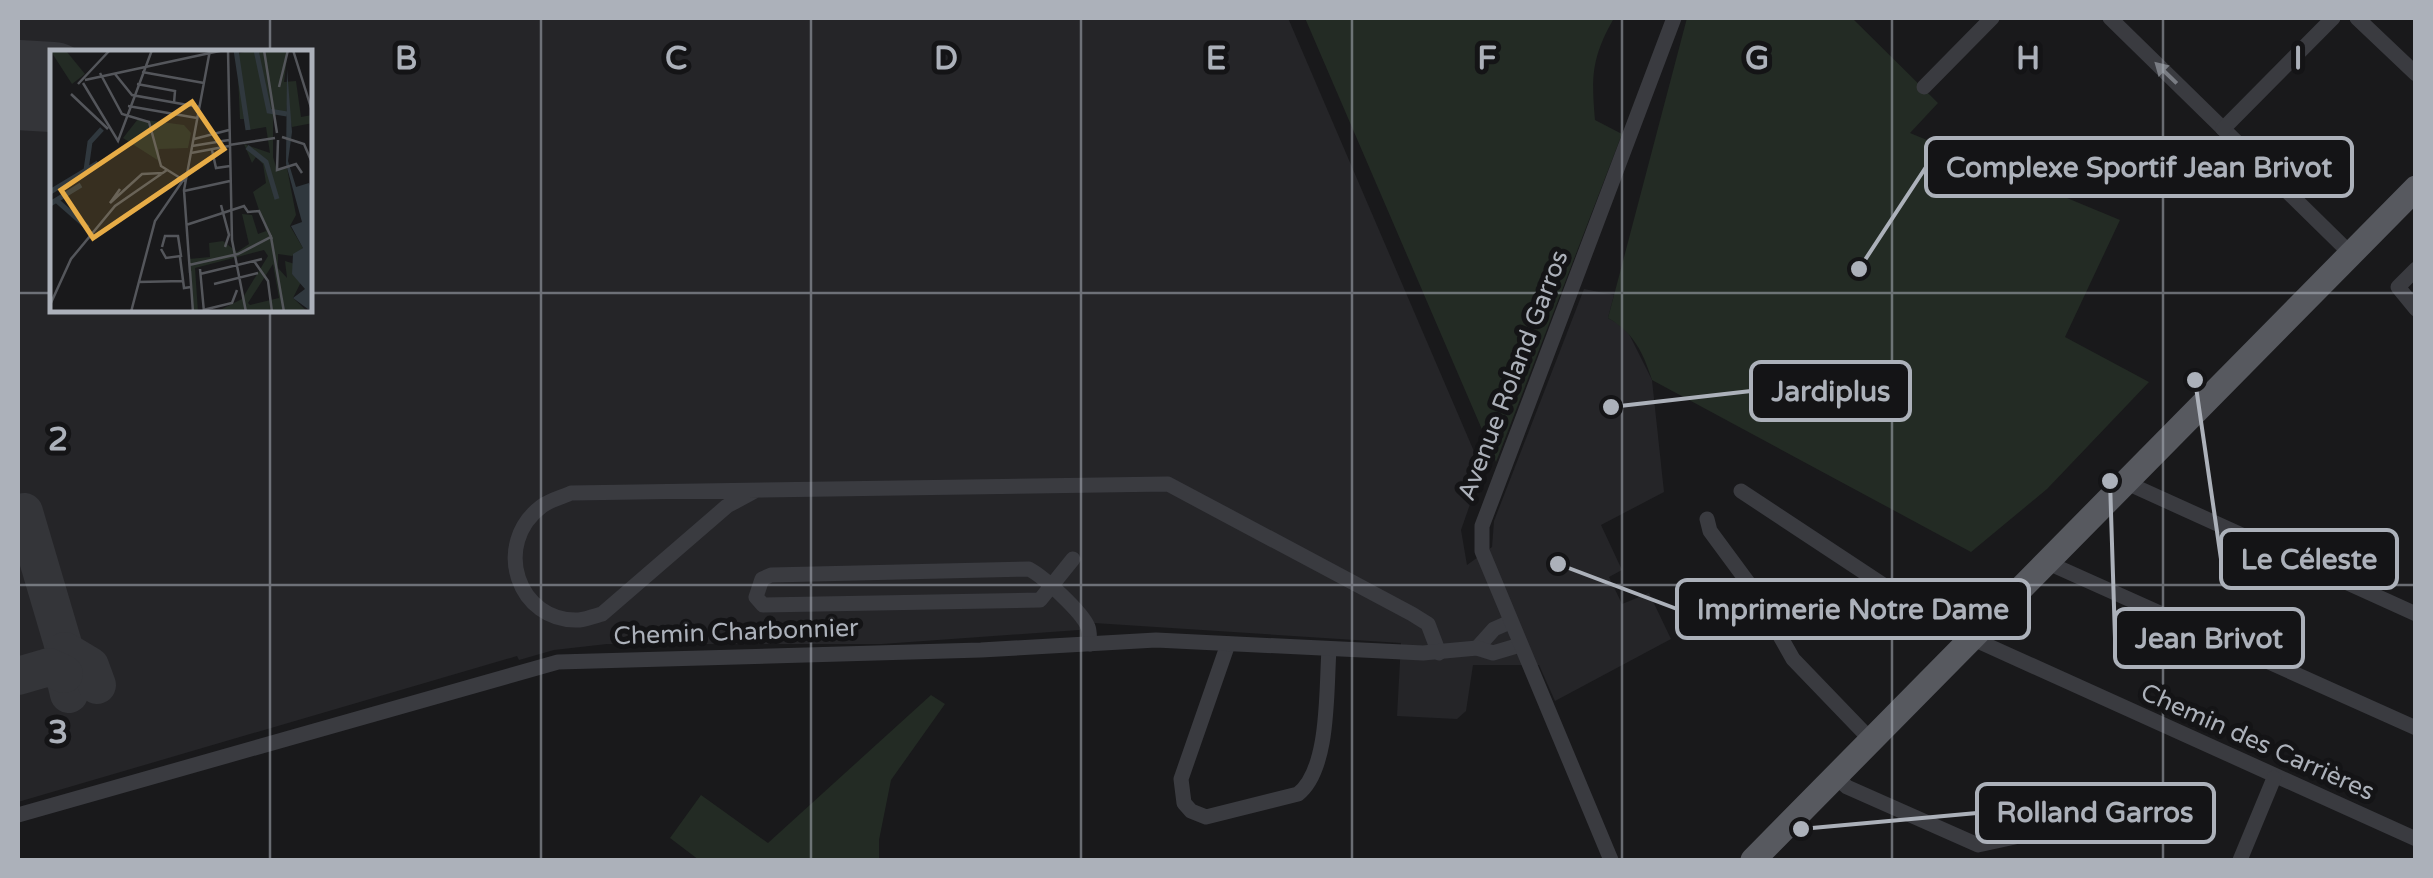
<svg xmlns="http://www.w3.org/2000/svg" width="2433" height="878" font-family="'Varela Round',sans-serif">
  <rect width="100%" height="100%" fill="#19191b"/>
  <!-- built -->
  <path fill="#252528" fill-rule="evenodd" d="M18 18H1288L1482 470 1461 530 1467 565 1492 547 1494 521 1584 289 1614 295 1608 318 1626 328 1652 380 1664 492 1601 525 1622 570 1609 577 1622 604 1649 593 1671 639 1555 701 1539 665H1473L1466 711 1457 719 1397 716 1401 643 1094 623 1079 630 882 644H607L554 650 519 660 517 656 18 802ZM52 52H310V310H52Z"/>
  <!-- green -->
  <g fill="#232b24">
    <path d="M1305 18H1614C1592 57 1591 75 1595 120L1622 134 1496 462Z"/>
    <path d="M1687 18H1852L1938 103 1910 133 2120 220 2065 337 2149 382 2047 489 1971 552 1652 380C1643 352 1634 333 1608 318Z"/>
    <polygon points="931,695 945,704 891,780 879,840 879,860 699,860 670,838 701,795 768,843"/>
  </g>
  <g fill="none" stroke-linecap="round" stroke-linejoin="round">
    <!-- taxiway -->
    <g stroke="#343539" stroke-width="38">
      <polyline points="24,512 65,651 63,669 69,694"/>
      <polyline points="65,651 90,666 97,685"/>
      <polyline points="18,676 49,667 64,674"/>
    </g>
    <!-- runway -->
    <polyline stroke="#343539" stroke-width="90" points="18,85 52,87"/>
    <!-- street -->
    <g stroke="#3a3b40" stroke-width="15">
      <polyline points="2110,18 2350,253"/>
      <polyline points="2357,18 2416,74"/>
      <polyline points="1924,87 1992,18"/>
      <polyline points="2223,129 2333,18"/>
      <polyline points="2416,269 2398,287 2416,309"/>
      <polyline points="2127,483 2416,614"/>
      <path d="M755 491 727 506 602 614C595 616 586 619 579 620 518 623 491 544 542 506 550 500 562 497 571 493L1168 484 1412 614 1428 624 1439 653"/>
      <polyline points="1741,491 1953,631 1966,643"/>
      <polyline points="1707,519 1710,531 1755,592 1793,659 1871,740"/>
      <path d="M1073 559 1040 600 763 605 756 597 762 579 771 575 1029 569C1044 577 1082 612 1088 627 1090 632 1089 638 1090 644"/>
      <polyline points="2046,562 2416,728"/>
      <polyline points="1971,638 2416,839"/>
      <path d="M1228 644 1181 779 1184 803 1191 811 1206 817 1298 794C1330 769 1326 689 1329 650"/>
      <polyline points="1477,648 1494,629 1510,622"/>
      <polyline points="1836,777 1847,787 1978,845 2015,837"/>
      <polyline points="18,815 558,662 981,650 1156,640 1423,653 1477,648 1493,653 1520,645"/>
      <polyline points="1611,860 1482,551 1482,526 1493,497 1674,18"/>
      <polyline points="2240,860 2274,778"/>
    </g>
    <!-- primary -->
    <polyline stroke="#57595f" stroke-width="25" points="1753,860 2416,188"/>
  </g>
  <!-- one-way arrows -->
  <defs><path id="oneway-solid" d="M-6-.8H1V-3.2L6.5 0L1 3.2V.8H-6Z" transform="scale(2.5)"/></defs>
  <use fill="#797c83" href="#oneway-solid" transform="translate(2166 73) rotate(-136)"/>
  <!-- grid -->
  <path fill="none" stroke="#acb1ba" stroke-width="2.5" stroke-opacity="0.55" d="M270 18V52M541 18V860M811 18V860M1081 18V860M1352 18V860M1622 18V860M1892 18V860M2163 18V860M18 293H52M310 293H2416M270 310V860M18 585H2416"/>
  <g text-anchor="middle" stroke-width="10" stroke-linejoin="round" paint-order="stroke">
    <!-- street labels -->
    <g font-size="25" fill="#acb1ba" stroke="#141416">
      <text transform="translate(1512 375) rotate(-69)" y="9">Avenue Roland Garros</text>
      <text transform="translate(736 631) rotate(-2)" y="9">Chemin Charbonnier</text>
      <text transform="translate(2258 741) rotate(24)" y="9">Chemin des Carrières</text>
    </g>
  </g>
  <!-- overview -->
  <g transform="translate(50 50)">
    <rect width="262" height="262" fill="#19191b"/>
    <path d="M0 0 17 2 35 24 22 34ZM201 0H238L234 32 246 31 251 67 262 65 263 73 242 77 237 54 236 65 223 64V107L227 120 237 118 246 165 240 176 253 198 242 206 228 204V218L237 228 235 211 245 214 242 224 251 232 243 248 258 262H166L192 249 218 206 214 200 145 218 148 262H143L139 209 160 207 159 193 173 191 187 202 199 194 192 164 202 165 208 184 216 181 203 142 216 133 213 114 206 107 202 113 194 94 220 103 216 77 198 80V69H190L187 4ZM223 214 229 248 200 255 198 253ZM88 69 134 75 141 83 138 98 109 99V111L73 88Z" fill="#232b24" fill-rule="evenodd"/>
    <path d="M237 19 242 82 238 111 246 137 259 133 262 141V262L243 248 255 239 242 224 243 204 253 198 241 176 252 172 236 114Z" fill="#30383e"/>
    <path fill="none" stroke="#30383e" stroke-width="5" d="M186 0 198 80M206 0 219 61 237 64M197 97 216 112 227 149M36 120 40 92 52 79M0 142 48 113M6 150 38 178M0 154 31 135"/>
    <path fill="none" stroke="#54565b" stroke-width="2.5" d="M178 0 182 190 196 262M214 0 227 83M243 0 263 64M92 22 154 33M50 23 72 64 99 72 111 116 135 131M65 24 82 45 149 57M35 30 174 0M33 33 68 91 102 0M28 34 60 0M87 34 125 41 124 53M229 37 238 0M21 44 58 79M78 56 147 68M232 87 254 94 263 115M144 89 179 80M228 90 227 120 246 114 252 123M179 95 225 88M142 96 179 90M162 100 166 118 180 116M141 103 179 96M70 139 60 153 92 124 113 123M134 141 180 131M171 155 179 185 175 197M136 175 194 156 198 162 209 161 222 189M111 199 116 208 131 206 128 186H115L112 197M130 207 134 238 141 237M204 211 218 231 222 262M139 215 188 204 221 187 234 262M150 219 154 262M140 221 143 262M140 223 134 140 160 0M150 224 212 209M88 232 133 231M164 234 208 223M0 255 21 209 65 156 117 120M153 260 182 253 187 240M81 262 105 171 136 126"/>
    <path fill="#e7ac46" fill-opacity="0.15" stroke="#e7ac46" stroke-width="5" d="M142 52 174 99 43 188 11 140Z"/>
    <rect width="262" height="262" fill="none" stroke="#acb1ba" stroke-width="5"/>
  </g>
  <g font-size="32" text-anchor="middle" font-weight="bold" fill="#acb1ba" stroke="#141416" stroke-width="10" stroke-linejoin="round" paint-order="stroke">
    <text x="406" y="69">B</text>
    <text x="676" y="69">C</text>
    <text x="946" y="69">D</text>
    <text x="1216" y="69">E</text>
    <text x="1487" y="69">F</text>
    <text x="1757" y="69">G</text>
    <text x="2028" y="69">H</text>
    <text x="2298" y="69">I</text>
    <text x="58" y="450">2</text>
    <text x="58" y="743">3</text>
  </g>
  <!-- callouts -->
  <path fill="none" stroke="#acb1ba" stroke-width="4" d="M1859 269L1926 167M1611 407L1751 391M2195 380L2221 559M1558 564L1677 609M2110 481L2115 638M1801 829L1977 813"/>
  <g fill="#acb1ba" stroke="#141416" stroke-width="4">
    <circle cx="1859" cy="269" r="10"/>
    <circle cx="1611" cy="407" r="10"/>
    <circle cx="2195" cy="380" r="10"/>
    <circle cx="1558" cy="564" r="10"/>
    <circle cx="2110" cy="481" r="10"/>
    <circle cx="1801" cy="829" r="10"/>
  </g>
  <g fill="#141416" stroke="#acb1ba" stroke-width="4">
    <rect x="1926" y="138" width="426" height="58" rx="10"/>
    <rect x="1751" y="362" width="159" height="58" rx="10"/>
    <rect x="2221" y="530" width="176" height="58" rx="10"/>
    <rect x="1677" y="580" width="352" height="58" rx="10"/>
    <rect x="2115" y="609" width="188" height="58" rx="10"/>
    <rect x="1977" y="784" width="237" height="58" rx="10"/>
  </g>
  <g font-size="28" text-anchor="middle" font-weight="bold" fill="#acb1ba">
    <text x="2139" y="177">Complexe Sportif Jean Brivot</text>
    <text x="1831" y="401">Jardiplus</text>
    <text x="2309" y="569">Le Céleste</text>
    <text x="1853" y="619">Imprimerie Notre Dame</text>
    <text x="2209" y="648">Jean Brivot</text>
    <text x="2095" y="822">Rolland Garros</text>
  </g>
  <!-- border -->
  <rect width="2433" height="878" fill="none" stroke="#acb1ba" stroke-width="40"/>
</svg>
